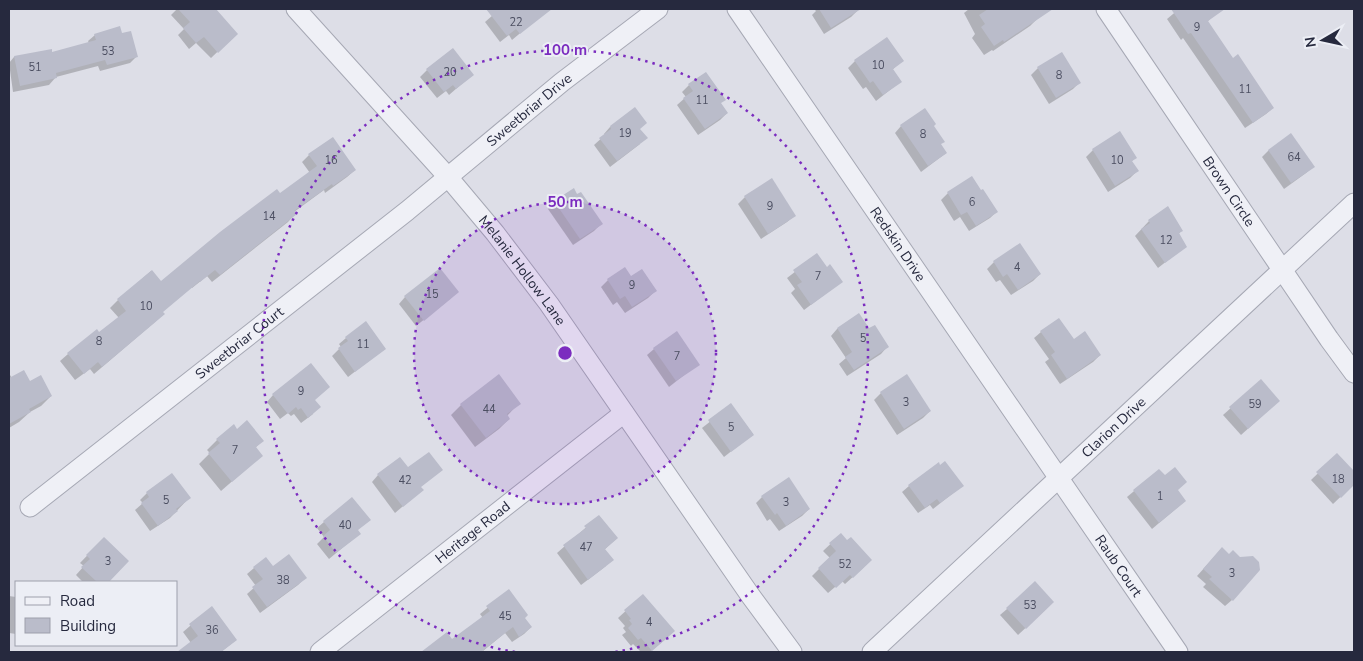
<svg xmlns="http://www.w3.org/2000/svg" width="1363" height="661" font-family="'Nunito Sans',sans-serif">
  <rect width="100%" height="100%" fill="#dddee7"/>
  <!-- shadow -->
  <g fill="#0003">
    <polygon points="177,9 215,9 236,34 211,58 196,43 189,49 178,35 184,29 171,15"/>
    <polygon points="500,9 539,9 543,14 512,40 509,35 500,42 485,22"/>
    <polygon points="814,9 857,9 858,10 851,17 824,34 812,15 816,11"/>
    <polygon points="969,9 1014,9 1015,10 1017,9 1035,9 1040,16 1030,26 993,51 992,50 984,55 972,38 975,34 964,13"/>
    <polygon points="1179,9 1205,9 1211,18 1207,22 1233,59 1273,108 1266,114 1245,128 1183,38 1181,40 1167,19"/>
    <polygon points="95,35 121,35 137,56 130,63 100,71 98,66 56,77 49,85 13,92 9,63 14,57 51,50 51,53 89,43 88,41"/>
    <polygon points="855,61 902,61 892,70 900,82 876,101 866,87 863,89 848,68"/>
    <polygon points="1038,68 1079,83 1073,89 1049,104 1031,75"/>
    <polygon points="427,70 465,81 449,95 446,91 437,98 420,77"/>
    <polygon points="689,85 720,103 727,113 720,120 698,135 677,105 686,97 682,92"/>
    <polygon points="901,126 940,145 946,153 921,172 895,133"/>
    <polygon points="610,127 639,130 640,144 610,167 594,145 605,135 604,134"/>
    <polygon points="1093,150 1135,158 1131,162 1137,171 1130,178 1108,192 1086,157"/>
    <polygon points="1269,150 1313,167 1306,173 1284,189 1262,157"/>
    <polygon points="309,155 355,170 347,177 325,193 324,190 294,212 295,214 288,222 212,282 207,276 192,288 191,287 161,312 156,321 94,374 90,369 75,380 60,361 68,354 99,334 119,318 110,308 118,300 151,271 161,282 310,173 302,162"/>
    <polygon points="573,190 601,224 594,231 573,245 548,209 555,202"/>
    <polygon points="948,193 996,212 990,218 969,231 960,217 954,221 941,200"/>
    <polygon points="745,197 794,216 787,222 761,239 738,204"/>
    <polygon points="1149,221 1181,231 1178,235 1186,246 1158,268 1135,236"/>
    <polygon points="1019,245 1040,274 1033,281 1011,295 1000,280 996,282 987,269 994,262"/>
    <polygon points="817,255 826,268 841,282 804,310 791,293 795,289 787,278"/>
    <polygon points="625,269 631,278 655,291 648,298 625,313 617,302 613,305 601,287 608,280"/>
    <polygon points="405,297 451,298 416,326 399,304"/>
    <polygon points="859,315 869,330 887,347 881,354 847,376 839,364 846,358 831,336 837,329"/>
    <polygon points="1041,332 1073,341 1100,355 1093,362 1060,384 1045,362 1049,359 1034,338"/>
    <polygon points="346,338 384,349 348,377 332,356 341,347 339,344"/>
    <polygon points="654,349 698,364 669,387 647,355"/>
    <polygon points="10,375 12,378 30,383 51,396 41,406 30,412 19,422 9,428 9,376"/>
    <polygon points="1261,381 1272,407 1241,435 1223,415"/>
    <polygon points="881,393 930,411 923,418 897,435 874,400"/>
    <polygon points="273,395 314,400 313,414 301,423 294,414 291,416 288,413 280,419 267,402"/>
    <polygon points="519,403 507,416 509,419 499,429 475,447 451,415 461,405"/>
    <polygon points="731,405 753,434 724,457 702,428"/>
    <polygon points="237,430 262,441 255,448 261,456 221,491 199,464 210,453 207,450 217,440"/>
    <polygon points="1337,455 1354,473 1354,484 1333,504 1311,480"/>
    <polygon points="1159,470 1185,501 1152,529 1127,497"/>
    <polygon points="378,475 420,487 422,490 395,513 372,482"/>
    <polygon points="909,486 962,486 933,509 930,505 918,513 902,492"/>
    <polygon points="147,493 189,498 170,518 150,531 135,510 143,503 140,500"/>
    <polygon points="762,497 809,509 802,516 779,531 770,519 767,521 756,503"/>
    <polygon points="599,516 617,538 604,550 606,566 581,585 557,553"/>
    <polygon points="324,522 357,531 359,534 329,559 317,544 324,537 317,528"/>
    <polygon points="841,534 864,567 845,584 842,581 828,593 812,576 830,558 823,551"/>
    <polygon points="104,538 127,561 107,582 83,582 76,575 84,566 80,563"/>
    <polygon points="1215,556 1232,600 1225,606 1203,587 1206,584 1197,576"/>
    <polygon points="273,567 305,578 298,585 260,613 247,594 256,586 247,574 254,568"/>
    <polygon points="508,591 523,618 531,627 524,634 512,642 505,633 483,651 479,645 470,652 424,652 452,641 483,618 480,614"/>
    <polygon points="9,596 16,597 16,634 9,633"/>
    <polygon points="642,596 667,638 650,652 641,652 633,644 631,646 622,635 626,632 623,628 625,626 618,618"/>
    <polygon points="211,608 236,640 221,652 179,652 191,643 183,632"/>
    <polygon points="1007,609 1046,609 1018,635 1000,615"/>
  </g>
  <!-- building -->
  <g fill="#babcca">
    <polygon points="178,9 216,9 238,34 218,53 204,37 196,43 183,28 190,22"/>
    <polygon points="486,9 552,9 520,34 516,29 507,36"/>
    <polygon points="819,9 861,9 831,28"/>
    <polygon points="988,9 1053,9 1004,42 1003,40 994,46 981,27 985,24 979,15"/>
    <polygon points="1171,9 1225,9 1208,21 1233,58 1238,54 1274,108 1253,123 1191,33 1188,34"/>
    <polygon points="120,26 122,33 131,31 138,57 107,65 105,60 56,73 57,78 20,86 14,56 52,49 52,52 96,40 94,34"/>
    <polygon points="887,37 904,61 893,69 902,82 883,95 873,81 870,83 854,60"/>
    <polygon points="453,48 474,75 456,89 453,85 444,92 426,69"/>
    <polygon points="1062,52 1081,83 1056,98 1037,67"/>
    <polygon points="706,72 726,100 721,103 728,113 705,129 683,98 693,91 688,84"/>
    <polygon points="635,107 647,123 640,129 648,138 617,161 599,138 611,129 610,126"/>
    <polygon points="925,108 936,124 934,126 945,142 941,144 947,153 928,166 900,125"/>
    <polygon points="1120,131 1137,158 1132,161 1139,171 1115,186 1092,149"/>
    <polygon points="1291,133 1315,167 1291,183 1268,150"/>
    <polygon points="333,137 356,170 333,186 332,184 294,211 297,214 220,275 215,270 200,282 200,281 163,312 165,314 102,367 98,362 84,374 67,353 97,329 99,332 126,311 117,299 152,270 161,281 220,232 277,189 280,193 317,166 308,154"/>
    <polygon points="972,176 981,190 983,189 998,212 976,226 967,212 961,215 947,192"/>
    <polygon points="772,178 796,216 768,234 744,196"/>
    <polygon points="574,188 577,194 581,192 603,224 580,239 554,201"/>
    <polygon points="1168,206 1183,231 1179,233 1187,247 1165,263 1141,229 1150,223 1148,220"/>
    <polygon points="1020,243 1041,274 1018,290 1007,274 1003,277 993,261"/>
    <polygon points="817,253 827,267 830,264 843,282 811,305 797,285 802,282 793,270"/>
    <polygon points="625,267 631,276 642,269 657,291 632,307 625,296 620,299 607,279"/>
    <polygon points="440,268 459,292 424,321 404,296"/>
    <polygon points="859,313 869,328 875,325 889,347 854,370 845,357 852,352 837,328"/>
    <polygon points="1059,318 1074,339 1085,331 1101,355 1067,379 1051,355 1055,352 1040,331"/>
    <polygon points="366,321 386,349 355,372 338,348 348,341 345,337"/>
    <polygon points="677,331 700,365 676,381 653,348"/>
    <polygon points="311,363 330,387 315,400 321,407 308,418 301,408 298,410 296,407 288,414 272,394"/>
    <polygon points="24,370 30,381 41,375 52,396 29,409 31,412 9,424 9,378"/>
    <polygon points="499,374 521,404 507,414 510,419 486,438 460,404"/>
    <polygon points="907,374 931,411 904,429 880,392"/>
    <polygon points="1261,379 1280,401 1248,429 1229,407"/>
    <polygon points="731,403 754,435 731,452 708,420"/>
    <polygon points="247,420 264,441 256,447 263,456 232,482 208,453 220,443 216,439 234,424 237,429"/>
    <polygon points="429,452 443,470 421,487 424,490 403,507 377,474 400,457 408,467"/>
    <polygon points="1337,453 1354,471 1354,485 1341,498 1316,472"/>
    <polygon points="945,461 964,486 940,503 937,499 925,508 908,485 939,462 940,465"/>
    <polygon points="1175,467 1187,482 1178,490 1186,501 1159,523 1133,490 1159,469 1165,475"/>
    <polygon points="172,473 191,498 176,509 178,511 158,526 141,503 149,497 146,492"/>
    <polygon points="789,477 810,509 786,526 777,513 775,515 761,496"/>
    <polygon points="352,497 371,520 358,530 361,534 336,553 323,536 330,530 323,521"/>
    <polygon points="599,515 618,538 605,549 614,560 588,580 563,545 586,528 584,526"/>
    <polygon points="841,533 847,540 851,537 872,560 853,578 850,575 836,588 818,568 836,551 829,543"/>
    <polygon points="104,537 129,561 109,582 97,582 81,567 90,559 86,555"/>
    <polygon points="1222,547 1229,554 1233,550 1240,557 1253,556 1259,562 1260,570 1233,601 1209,579 1212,577 1203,569"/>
    <polygon points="289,554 307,578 267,607 252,587 263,579 253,567 266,557 273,566"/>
    <polygon points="1035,581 1054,602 1026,629 1006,608"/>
    <polygon points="509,589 528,615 525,618 532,627 519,637 513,627 481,652 421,652 447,632 452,639 490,611 486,606"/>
    <polygon points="643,594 675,631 652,651 641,638 638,640 628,628 632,624 629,620 631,619 624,610"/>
    <polygon points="212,606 237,640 221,652 177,652 198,636 189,624"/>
  </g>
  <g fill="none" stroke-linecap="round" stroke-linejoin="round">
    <defs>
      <g id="minor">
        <path id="s1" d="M296 9 448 177 495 233 549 304 750 595 792 652"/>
        <path id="s2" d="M737 9 1178 652"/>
        <path id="s3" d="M1106 9 1329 339 1354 373"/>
        <path id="s4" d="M30 507 407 211 562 82 658 9"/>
        <path id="s5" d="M320 652 624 413"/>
        <path id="s6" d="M872 652 1354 203"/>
      </g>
    </defs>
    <!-- minor casing -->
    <use href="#minor" stroke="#a6a8b4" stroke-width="21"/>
    <!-- minor -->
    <use href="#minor" stroke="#eff0f6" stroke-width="19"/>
  </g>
  <!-- distance rings -->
  <circle cx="565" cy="353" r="151" fill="#7b2cbf" fill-opacity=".12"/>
  <g fill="none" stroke="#7b2cbf" stroke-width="2.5" stroke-dasharray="2.5 5">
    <circle cx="565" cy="353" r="151"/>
    <path d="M515 652A303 303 0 1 1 615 652"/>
  </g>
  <g text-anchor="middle" stroke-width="4" stroke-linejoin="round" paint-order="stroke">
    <!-- number labels -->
    <g font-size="11" fill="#4b4e61">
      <text x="516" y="26">22</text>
      <text x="1197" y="31">9</text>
      <text x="108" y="55">53</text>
      <text x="878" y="69">10</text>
      <text x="35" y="71">51</text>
      <text x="450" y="76">20</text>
      <text x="1059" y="79">8</text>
      <text x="1245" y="93">11</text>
      <text x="702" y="104">11</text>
      <text x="625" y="137">19</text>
      <text x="923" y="138">8</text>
      <text x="1294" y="161">64</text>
      <text x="331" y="164">16</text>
      <text x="1117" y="164">10</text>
      <text x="972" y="206">6</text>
      <text x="770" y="210">9</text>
      <text x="269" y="220">14</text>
      <text x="1166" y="244">12</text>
      <text x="1017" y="271">4</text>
      <text x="818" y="280">7</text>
      <text x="632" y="289">9</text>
      <text x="432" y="298">15</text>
      <text x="146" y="310">10</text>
      <text x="863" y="342">5</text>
      <text x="99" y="345">8</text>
      <text x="363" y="348">11</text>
      <text x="677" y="360">7</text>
      <text x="301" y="395">9</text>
      <text x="906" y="406">3</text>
      <text x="1255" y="408">59</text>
      <text x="489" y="413">44</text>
      <text x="731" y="431">5</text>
      <text x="235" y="454">7</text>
      <text x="1338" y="483">18</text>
      <text x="405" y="484">42</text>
      <text x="1160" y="500">1</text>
      <text x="166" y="504">5</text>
      <text x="786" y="506">3</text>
      <text x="345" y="529">40</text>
      <text x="586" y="551">47</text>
      <text x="108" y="565">3</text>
      <text x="845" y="568">52</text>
      <text x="1232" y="577">3</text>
      <text x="283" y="584">38</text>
      <text x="1030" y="609">53</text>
      <text x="505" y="620">45</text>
      <text x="649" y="626">4</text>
      <text x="212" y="634">36</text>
    </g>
    <!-- street labels -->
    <g font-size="14" fill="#26293e" stroke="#eceef5">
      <text dy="5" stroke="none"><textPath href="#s4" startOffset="638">Sweetbriar Drive</textPath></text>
      <text dy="5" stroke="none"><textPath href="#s3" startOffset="220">Brown Circle</textPath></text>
      <text dy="5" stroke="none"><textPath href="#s2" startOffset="285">Redskin Drive</textPath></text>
      <text dy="5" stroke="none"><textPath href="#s1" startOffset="346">Melanie Hollow Lane</textPath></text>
      <text dy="5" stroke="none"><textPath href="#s4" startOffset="266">Sweetbriar Court</textPath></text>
      <text dy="5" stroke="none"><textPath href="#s6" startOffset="330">Clarion Drive</textPath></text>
      <text dy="5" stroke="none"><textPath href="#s5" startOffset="194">Heritage Road</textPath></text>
      <text dy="5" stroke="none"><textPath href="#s2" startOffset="675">Raub Court</textPath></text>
    </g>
  </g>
  <circle cx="565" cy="353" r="8" fill="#7b2cbf" stroke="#eceef5" stroke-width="2.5"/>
  <g font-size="15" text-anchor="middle" font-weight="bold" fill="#7b2cbf" stroke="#eceef5" stroke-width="4" stroke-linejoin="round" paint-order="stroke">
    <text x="565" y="55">100 m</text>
    <text x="565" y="207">50 m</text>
  </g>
  <!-- border -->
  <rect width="1363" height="661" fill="none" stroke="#26293e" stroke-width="20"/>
  <!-- legend -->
  <rect x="15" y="581" width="162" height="65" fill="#eceef5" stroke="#9d9fac"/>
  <rect x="25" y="597" width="25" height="8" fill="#eff0f6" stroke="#9d9fac"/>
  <text x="60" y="606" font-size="15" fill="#26293e">Road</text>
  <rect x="25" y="618" width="25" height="15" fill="#babcca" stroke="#9d9fac"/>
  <text x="60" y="631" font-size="15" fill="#26293e">Building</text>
  <!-- north arrow -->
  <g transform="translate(1323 40) rotate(261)" stroke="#eceef5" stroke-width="4" paint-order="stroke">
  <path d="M0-4L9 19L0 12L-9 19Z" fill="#26293e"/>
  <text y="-8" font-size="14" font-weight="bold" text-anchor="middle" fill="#26293e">N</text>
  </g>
</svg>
